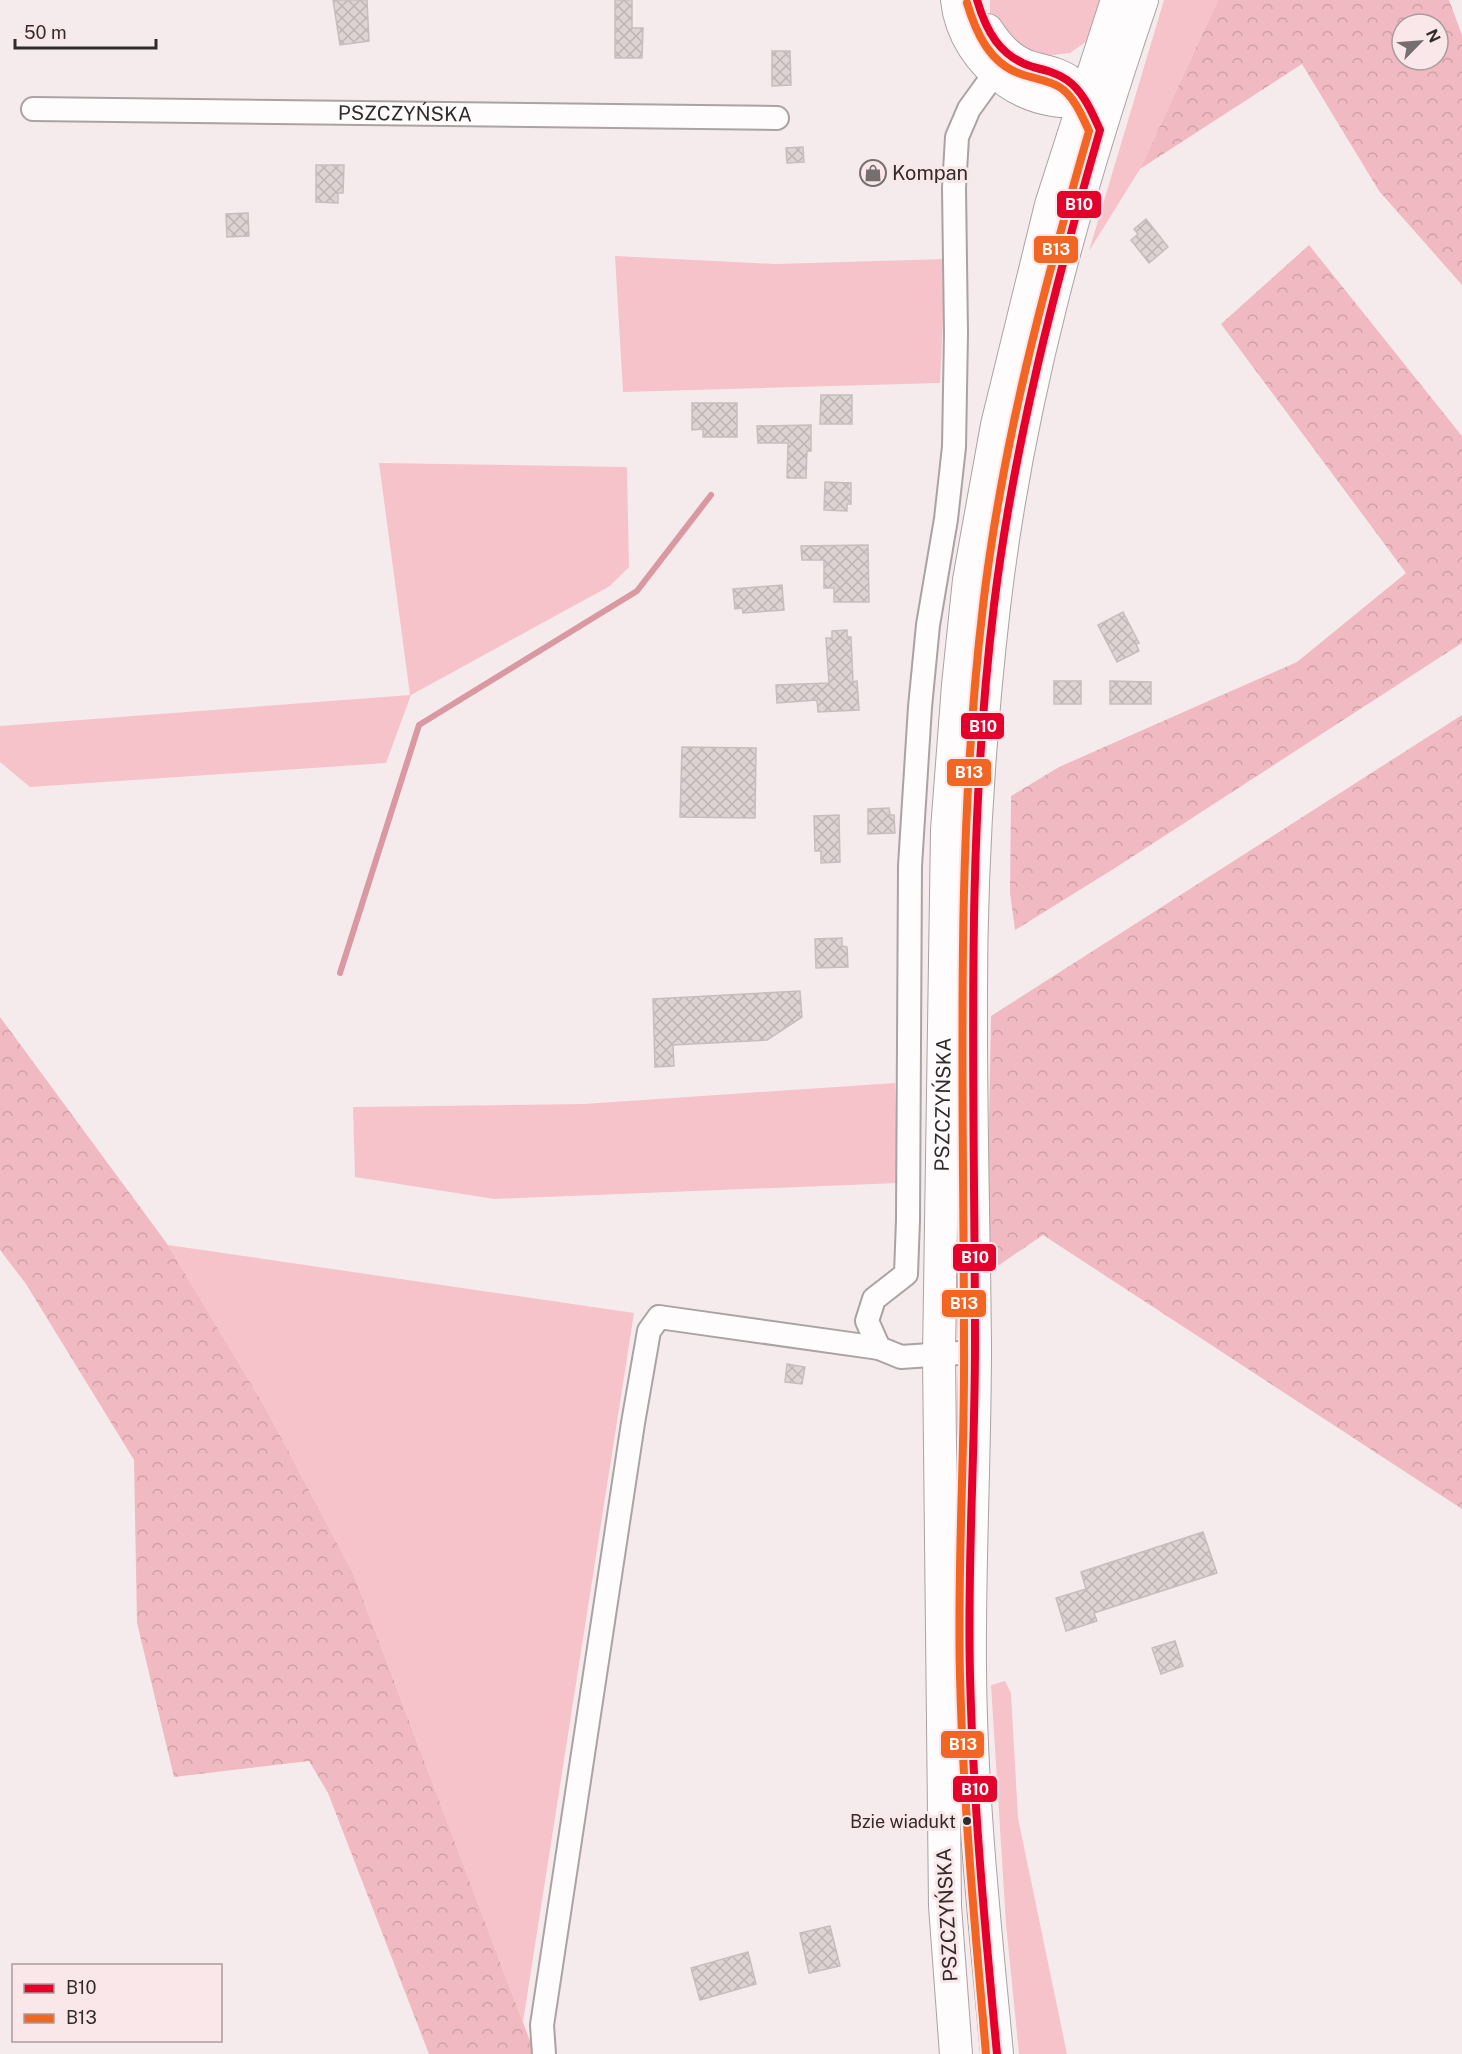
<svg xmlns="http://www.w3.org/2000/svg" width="1462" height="2054" font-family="'Public Sans',sans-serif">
  <defs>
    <pattern id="forest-crowns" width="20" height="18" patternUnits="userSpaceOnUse" patternTransform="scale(1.5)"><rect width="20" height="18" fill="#f1bac2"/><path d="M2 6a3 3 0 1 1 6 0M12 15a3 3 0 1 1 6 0" fill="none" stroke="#cfa0a7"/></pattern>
    <pattern id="building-cross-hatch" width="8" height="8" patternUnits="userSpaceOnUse" patternTransform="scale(1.5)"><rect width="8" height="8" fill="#ded2d3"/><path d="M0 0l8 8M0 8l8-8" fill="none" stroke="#bfb4b5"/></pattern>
  </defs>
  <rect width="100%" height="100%" fill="#f6ebec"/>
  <!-- grass -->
  <g fill="#f6c3ca">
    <polygon points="990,0 1103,0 1087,41 1070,53 1044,56 1012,47 990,14"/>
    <polygon points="1164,0 1218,0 1140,169 1089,251"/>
    <polygon points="615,256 776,264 946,259 940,383 623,392"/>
    <polygon points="379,463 627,467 629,567 610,586 411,695 386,763 30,787 0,762 0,726 410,695"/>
    <polygon points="895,1083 898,1183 494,1199 355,1177 353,1107 584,1104"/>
    <polygon points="168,1245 634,1313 523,2022 354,1575 265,1407"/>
    <polygon points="1005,1681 1011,1693 1018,1818 1067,2054 1019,2054 1006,1924 991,1685"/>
  </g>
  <!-- forest -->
  <g fill="url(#forest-crowns)" fill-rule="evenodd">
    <path d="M1218 0H1449L1462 35V285L1379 191 1302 64 1140 169ZM1402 24H1438V60H1402Z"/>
    <polygon points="1309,245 1462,436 1462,643 1115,868 1015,930 1010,893 1011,796 1059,767 1297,662 1406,573 1221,324"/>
    <polygon points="1462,715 1462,1509 1043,1235 986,1274 991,1016"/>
    <polygon points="0,1017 168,1245 265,1407 354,1575 535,2054 429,2054 328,1793 309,1761 174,1777 137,1623 134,1460 26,1284 0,1250"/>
  </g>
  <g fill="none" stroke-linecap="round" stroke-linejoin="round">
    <!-- stream -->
    <polyline stroke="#d998a2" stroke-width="6" points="340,973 419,725 637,591 711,495"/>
  </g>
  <!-- building -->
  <g fill="url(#building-cross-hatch)" stroke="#c6bebe" stroke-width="1.5">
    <polygon points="333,0 367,0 369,41 340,45"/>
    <polygon points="615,0 632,0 632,28 643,28 642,58 615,58"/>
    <polygon points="772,51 790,51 791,85 772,86"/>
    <polygon points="803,147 804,162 787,163 786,148"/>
    <polygon points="316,165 344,165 343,193 338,193 338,203 316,202"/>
    <polygon points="248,213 249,236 227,237 226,214"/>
    <polygon points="1146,219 1168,247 1149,263 1131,240 1138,234 1134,229"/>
    <polygon points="821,395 852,395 852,424 820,424"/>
    <polygon points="692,403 737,403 737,437 703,437 703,429 692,430"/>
    <polygon points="811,425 811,451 807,451 806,478 787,478 788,443 758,443 757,426"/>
    <polygon points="825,482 851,483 851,504 847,504 847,511 824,510"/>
    <polygon points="868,545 869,602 834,602 834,588 824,588 824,560 802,560 801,546"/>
    <polygon points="782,585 784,610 743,613 742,608 735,609 733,589"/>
    <polygon points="1123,612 1139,643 1136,644 1139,651 1117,662 1098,625"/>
    <polygon points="847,630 847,637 851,637 853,682 857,681 859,710 818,712 817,700 777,703 776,685 829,683 826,638 832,638 832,631"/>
    <rect x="1054" y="681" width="27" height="23"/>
    <polygon points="1110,681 1151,682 1151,704 1110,704"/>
    <polygon points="682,747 756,748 755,818 680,817"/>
    <polygon points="889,808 890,815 894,815 895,833 868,834 868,809"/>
    <polygon points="839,815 840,862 821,863 821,851 815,851 814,816"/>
    <polygon points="842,938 842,946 847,947 848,967 816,968 815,939"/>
    <polygon points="800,991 802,1017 767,1040 673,1045 674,1066 655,1067 653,999"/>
    <polygon points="787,1364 805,1367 802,1384 785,1382"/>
    <polygon points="1203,1532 1217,1573 1094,1613 1097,1621 1066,1631 1056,1598 1086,1589 1081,1572"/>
    <polygon points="1175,1641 1183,1666 1161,1674 1152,1648"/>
    <polygon points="830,1926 840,1966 809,1973 800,1933"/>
    <polygon points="748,1952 756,1984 700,2000 691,1968"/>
  </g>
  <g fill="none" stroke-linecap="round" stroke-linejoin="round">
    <defs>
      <g id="minor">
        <path id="s1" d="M33 109 777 118"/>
        <polyline points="975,1352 901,1357 879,1348 867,1321 874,1299 906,1274 908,1220 910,866 920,707 928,625 946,519 954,447 956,333 954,188 957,137 969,109 995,73"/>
        <polyline points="544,2054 542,2025 633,1423 649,1331 659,1317 879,1348"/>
      </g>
      <g id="secondary">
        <path d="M957 0C964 67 1038 121 1103 94"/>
        <path d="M987 30C998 47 1010 60 1029 67 1043 71 1058 73 1070 82 1079 89 1086 103 1091 113"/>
        <path id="s2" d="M956 2054 945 1906 939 1356 947 830 958 685 969 580 997 425 1051 205 1117 0"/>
        <path d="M997 2054C985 1926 971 1798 970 1669 969 1562 975 1454 975 1346 974 1238 971 1131 971 1023 970 884 978 745 994 607 1018 400 1075 197 1142 0"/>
      </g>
    </defs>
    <!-- minor casing -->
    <use href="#minor" stroke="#aaa2a3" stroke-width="26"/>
    <!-- secondary casing -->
    <use href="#secondary" stroke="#aaa2a3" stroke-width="34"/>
    <!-- minor -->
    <use href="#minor" stroke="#fefcfc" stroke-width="22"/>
    <!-- secondary -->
    <use href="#secondary" stroke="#fefcfc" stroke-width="32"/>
    <defs>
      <path id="bus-1" d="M977 0C986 31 1000 57 1033 67 1045 70 1057 73 1067 80 1084 92 1092 113 1100 130 1055 286 1014 443 994 605 964 850 975 1097 975 1344 975 1455 967 1565 970 1675 973 1802 985 1928 997 2054"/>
      <path id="bus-2" d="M967 3C976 33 990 64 1021 74 1034 79 1049 80 1061 88 1075 98 1082 116 1089 131 1044 287 1002 444 983 606 954 851 964 1098 964 1345 965 1455 957 1565 960 1675 963 1802 975 1928 986 2054"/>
    </defs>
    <!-- bus-1 casing -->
    <use href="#bus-1" stroke="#fae7e9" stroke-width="12"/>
    <!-- bus-2 casing -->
    <use href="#bus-2" stroke="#fae7e9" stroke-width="12"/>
    <!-- bus-1 -->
    <use href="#bus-1" stroke="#e4002b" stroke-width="8"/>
    <!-- bus-2 -->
    <use href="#bus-2" stroke="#f26522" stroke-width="8"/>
  </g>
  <!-- icons -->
  <defs>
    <symbol id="shop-ring" viewBox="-11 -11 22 22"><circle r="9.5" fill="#fae7e9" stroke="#776e6f" stroke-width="1.5"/><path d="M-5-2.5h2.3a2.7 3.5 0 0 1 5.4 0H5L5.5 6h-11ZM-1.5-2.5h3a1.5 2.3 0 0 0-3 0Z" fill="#776e6f"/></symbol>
  </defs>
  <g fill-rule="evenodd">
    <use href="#shop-ring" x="858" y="158" width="30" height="30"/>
  </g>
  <!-- markers -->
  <circle fill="#322b2c" stroke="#fae7e9" stroke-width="2" cx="967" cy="1821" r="5"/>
  <g text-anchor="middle" stroke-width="6" stroke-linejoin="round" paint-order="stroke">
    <!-- bus labels -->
    <g font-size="18" fill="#322b2c" stroke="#fae7e9" text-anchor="end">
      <text x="956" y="1828">Bzie wiadukt</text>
    </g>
    <!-- street labels -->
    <g font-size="20" fill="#322b2c" stroke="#fae7e9">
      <text dy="7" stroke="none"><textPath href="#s1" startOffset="372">PSZCZYŃSKA</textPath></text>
      <text dy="7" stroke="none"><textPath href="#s2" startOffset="950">PSZCZYŃSKA</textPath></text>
      <text transform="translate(947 1915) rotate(-93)" y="7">PSZCZYŃSKA</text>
    </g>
    <!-- poi labels -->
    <g font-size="20" fill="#322b2c" stroke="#fae7e9" text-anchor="start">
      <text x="892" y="180">Kompan</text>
    </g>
  </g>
  <g stroke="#fae7e9" stroke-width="2">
    <rect x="1056" y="190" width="46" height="29" rx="6" fill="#e4002b"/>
    <rect x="1033" y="235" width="46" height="29" rx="6" fill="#f26522"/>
    <rect x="960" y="712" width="45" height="28" rx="6" fill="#e4002b"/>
    <rect x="946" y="758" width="46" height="29" rx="6" fill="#f26522"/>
    <rect x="952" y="1243" width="45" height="29" rx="6" fill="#e4002b"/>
    <rect x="941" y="1289" width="46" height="29" rx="6" fill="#f26522"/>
    <rect x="940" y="1730" width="45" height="29" rx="6" fill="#f26522"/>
    <rect x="952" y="1775" width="46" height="28" rx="6" fill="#e4002b"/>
  </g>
  <g font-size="16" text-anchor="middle" font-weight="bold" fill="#fff">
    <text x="1079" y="210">B10</text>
    <text x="1056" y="255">B13</text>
    <text x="983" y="732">B10</text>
    <text x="969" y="778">B13</text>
    <text x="975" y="1263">B10</text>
    <text x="964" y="1309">B13</text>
    <text x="963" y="1750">B13</text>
    <text x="975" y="1795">B10</text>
  </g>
  <!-- legend -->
  <rect x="12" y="1964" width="210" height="78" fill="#fae7e9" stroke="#aa9c9d" stroke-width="1.5"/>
  <rect x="24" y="1984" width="30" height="9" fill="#e4002b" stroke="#aa9c9d" stroke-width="1.5"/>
  <text x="66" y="1994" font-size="18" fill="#322b2c">B10</text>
  <rect x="24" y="2014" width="30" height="9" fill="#f26522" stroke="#aa9c9d" stroke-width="1.5"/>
  <text x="66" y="2024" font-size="18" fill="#322b2c">B13</text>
  <!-- north arrow -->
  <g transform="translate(1420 42) rotate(65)"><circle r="28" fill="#fae7e9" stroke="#aa9c9d" stroke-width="1.5"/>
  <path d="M0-4.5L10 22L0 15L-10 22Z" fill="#776e6f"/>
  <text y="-9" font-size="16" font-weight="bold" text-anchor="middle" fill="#322b2c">N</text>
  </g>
  <!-- scale -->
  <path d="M15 39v9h141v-9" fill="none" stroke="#322b2c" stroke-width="3"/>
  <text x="24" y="39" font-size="18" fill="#322b2c" stroke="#fae7e9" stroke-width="4.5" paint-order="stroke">50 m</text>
</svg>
